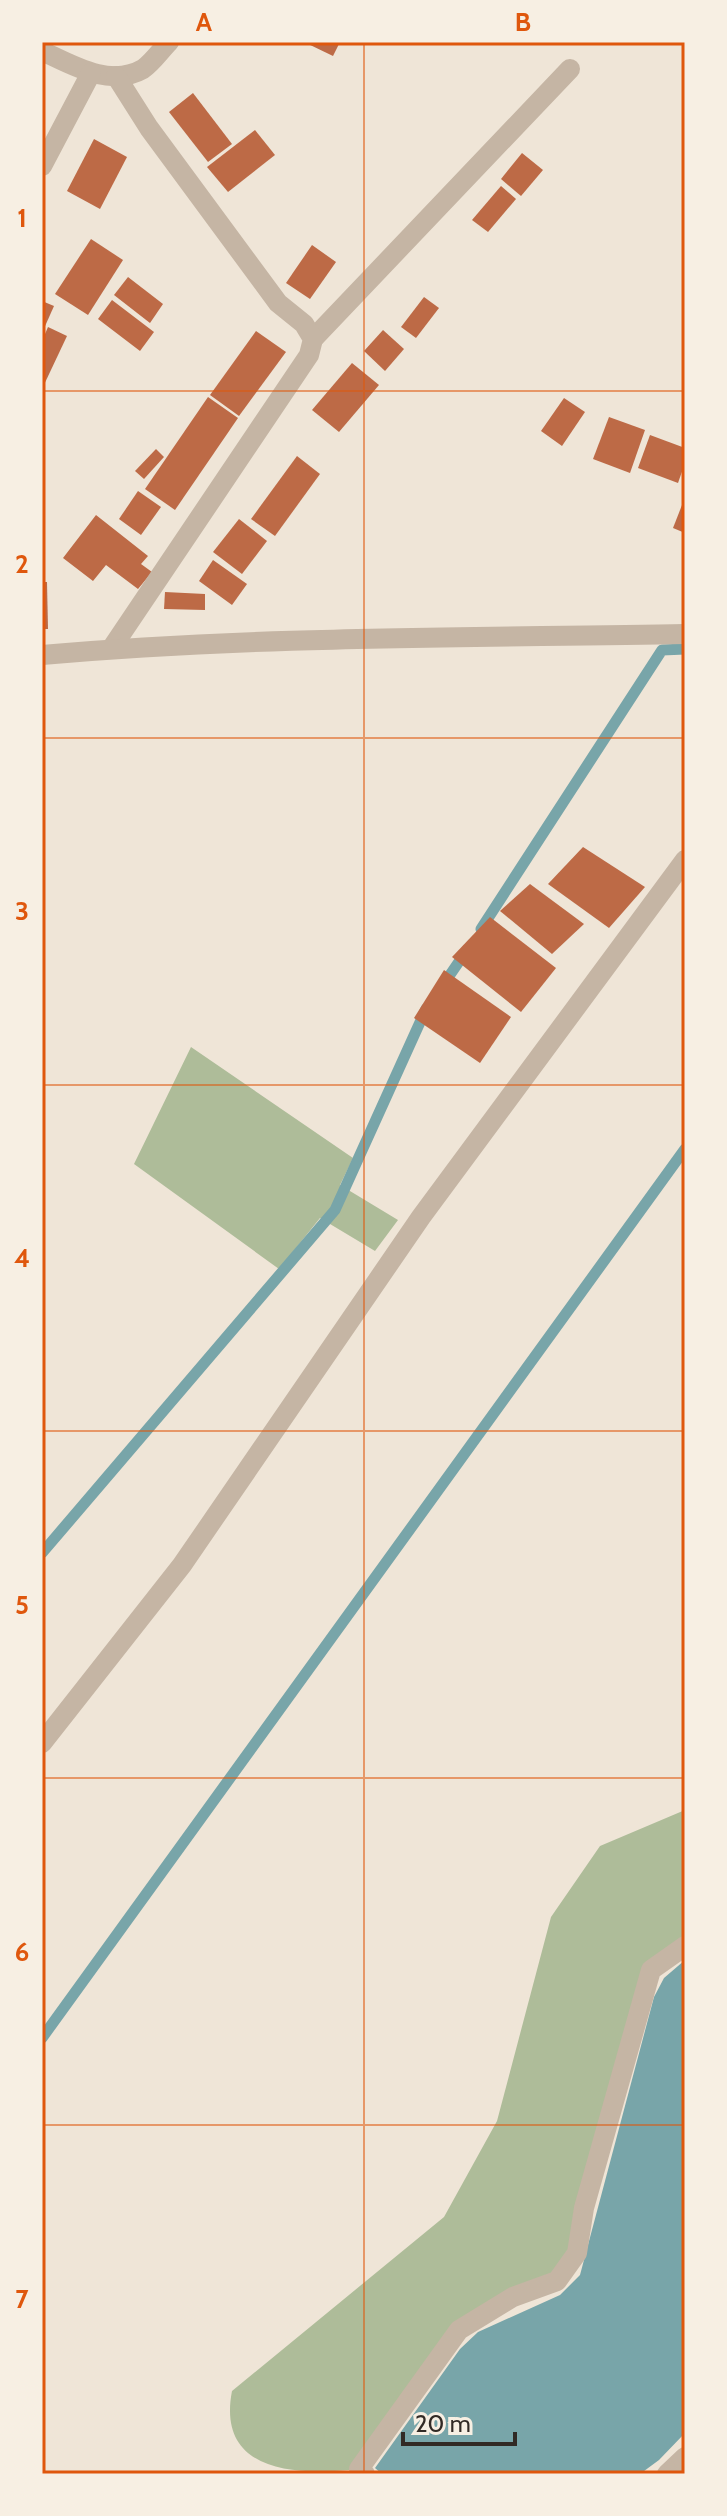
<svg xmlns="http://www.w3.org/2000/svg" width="727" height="2516" font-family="Cabin,sans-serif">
  <rect width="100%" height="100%" fill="#efe5d7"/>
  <!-- green -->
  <g fill="#aebc99">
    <polygon points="191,1047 353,1158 340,1185 398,1220 375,1251 320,1218 279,1269 134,1164"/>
    <path d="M685 1810V1946L650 1970 584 2208 557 2281 459 2330 359 2469C299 2476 216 2474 232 2391L444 2217 497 2121 551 1917 600 1846Z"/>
  </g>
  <!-- water -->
  <polygon fill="#78a5a9" points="685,1960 685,2433 659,2460 640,2474 382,2474 375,2468 460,2349 478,2332 560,2295 580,2275 654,1997 664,1978"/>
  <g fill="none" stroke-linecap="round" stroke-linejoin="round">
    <!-- stream -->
    <g stroke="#78a5a9" stroke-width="11">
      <polyline points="481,929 662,650 685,649"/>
      <polyline points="443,985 467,950"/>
      <polyline points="42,1553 335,1210 426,1009"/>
      <polyline points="42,2038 685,1149"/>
    </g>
  </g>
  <!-- building -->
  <g fill="#bd6a46">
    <polygon points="304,42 340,42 333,56"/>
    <polygon points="193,93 232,144 208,162 169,112"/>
    <polygon points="255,130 275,155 228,192 207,167"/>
    <polygon points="94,139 127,157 100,209 67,191"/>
    <polygon points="522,153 543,170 521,196 501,179"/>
    <polygon points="501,186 516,199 488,232 472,220"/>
    <polygon points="91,239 123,260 88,315 55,294"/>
    <polygon points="312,245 336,262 310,299 286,283"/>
    <polygon points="128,277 163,304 150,323 114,295"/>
    <polygon points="424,297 439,308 416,338 401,327"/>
    <polygon points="112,300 154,332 140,351 98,319"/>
    <polygon points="42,301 54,306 42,333"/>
    <polygon points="48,327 67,336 42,389 42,341"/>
    <polygon points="383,330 404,349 385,371 364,351"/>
    <polygon points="256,331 286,352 239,416 210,395"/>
    <polygon points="352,363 379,385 339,432 312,410"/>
    <polygon points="208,397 238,418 175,510 145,489"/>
    <polygon points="564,398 585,412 562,446 541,431"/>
    <polygon points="609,417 645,430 630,473 593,459"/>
    <polygon points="650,435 685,448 685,463 678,483 638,468"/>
    <polygon points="156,449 164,457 144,479 135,471"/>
    <polygon points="297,456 320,474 275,536 251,519"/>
    <polygon points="138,491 161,507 141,535 119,519"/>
    <polygon points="682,505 685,506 685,533 673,528"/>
    <polygon points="96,515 148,556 141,564 152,572 138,589 106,565 93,581 63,558"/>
    <polygon points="239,519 267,541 242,574 213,552"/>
    <polygon points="213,560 247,584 232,605 199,581"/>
    <polygon points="42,582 47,582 48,629 42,629"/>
    <polygon points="165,592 205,594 205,610 164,609"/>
    <polygon points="583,847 645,887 609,928 548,884"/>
    <polygon points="530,884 584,924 552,954 500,911"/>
    <polygon points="490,917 556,968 521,1012 452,957"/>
    <polygon points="444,970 511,1017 480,1063 414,1018"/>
  </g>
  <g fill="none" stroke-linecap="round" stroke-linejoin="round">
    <!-- service -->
    <g stroke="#c5b5a4" stroke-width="20">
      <polyline points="365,2474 359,2469 459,2330 513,2297 557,2281 577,2253 584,2208 651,1970 685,1946"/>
      <polyline points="667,2474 685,2457"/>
    </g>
    <!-- minor -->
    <g stroke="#c5b5a4" stroke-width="20">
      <path d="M42 51C72 65 110 88 143 69 152 63 161 50 169 42"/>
      <polyline points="42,166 91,73"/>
      <polyline points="313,339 570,69"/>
      <polyline points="111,649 309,355 313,339 304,324 278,303 149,128 116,76"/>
      <path d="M42 655C255 636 471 638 685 634"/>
      <polyline points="42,1743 182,1565 421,1217 685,860"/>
    </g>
  </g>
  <!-- grid -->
  <path fill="none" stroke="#df570d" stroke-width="2" stroke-opacity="0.55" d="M364 42V2474M42 391H685M42 738H685M42 1085H685M42 1431H685M42 1778H685M42 2125H685"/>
  <!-- border -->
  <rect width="727" height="2516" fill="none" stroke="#f7efe3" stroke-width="88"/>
  <!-- scale -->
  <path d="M403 2432v12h112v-12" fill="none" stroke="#312a25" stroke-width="4"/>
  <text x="415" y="2432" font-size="24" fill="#312a25" stroke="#f7efe3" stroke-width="6" paint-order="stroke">20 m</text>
  <rect x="44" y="44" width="639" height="2428" fill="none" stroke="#df570d" stroke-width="3"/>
  <g font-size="26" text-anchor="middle" font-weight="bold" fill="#df570d">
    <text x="204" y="31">A</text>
    <text x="523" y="31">B</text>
    <text x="22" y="227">1</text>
    <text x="22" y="573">2</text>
    <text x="22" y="920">3</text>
    <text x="22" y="1267">4</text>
    <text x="22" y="1614">5</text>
    <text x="22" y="1961">6</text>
    <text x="22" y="2308">7</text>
  </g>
</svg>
